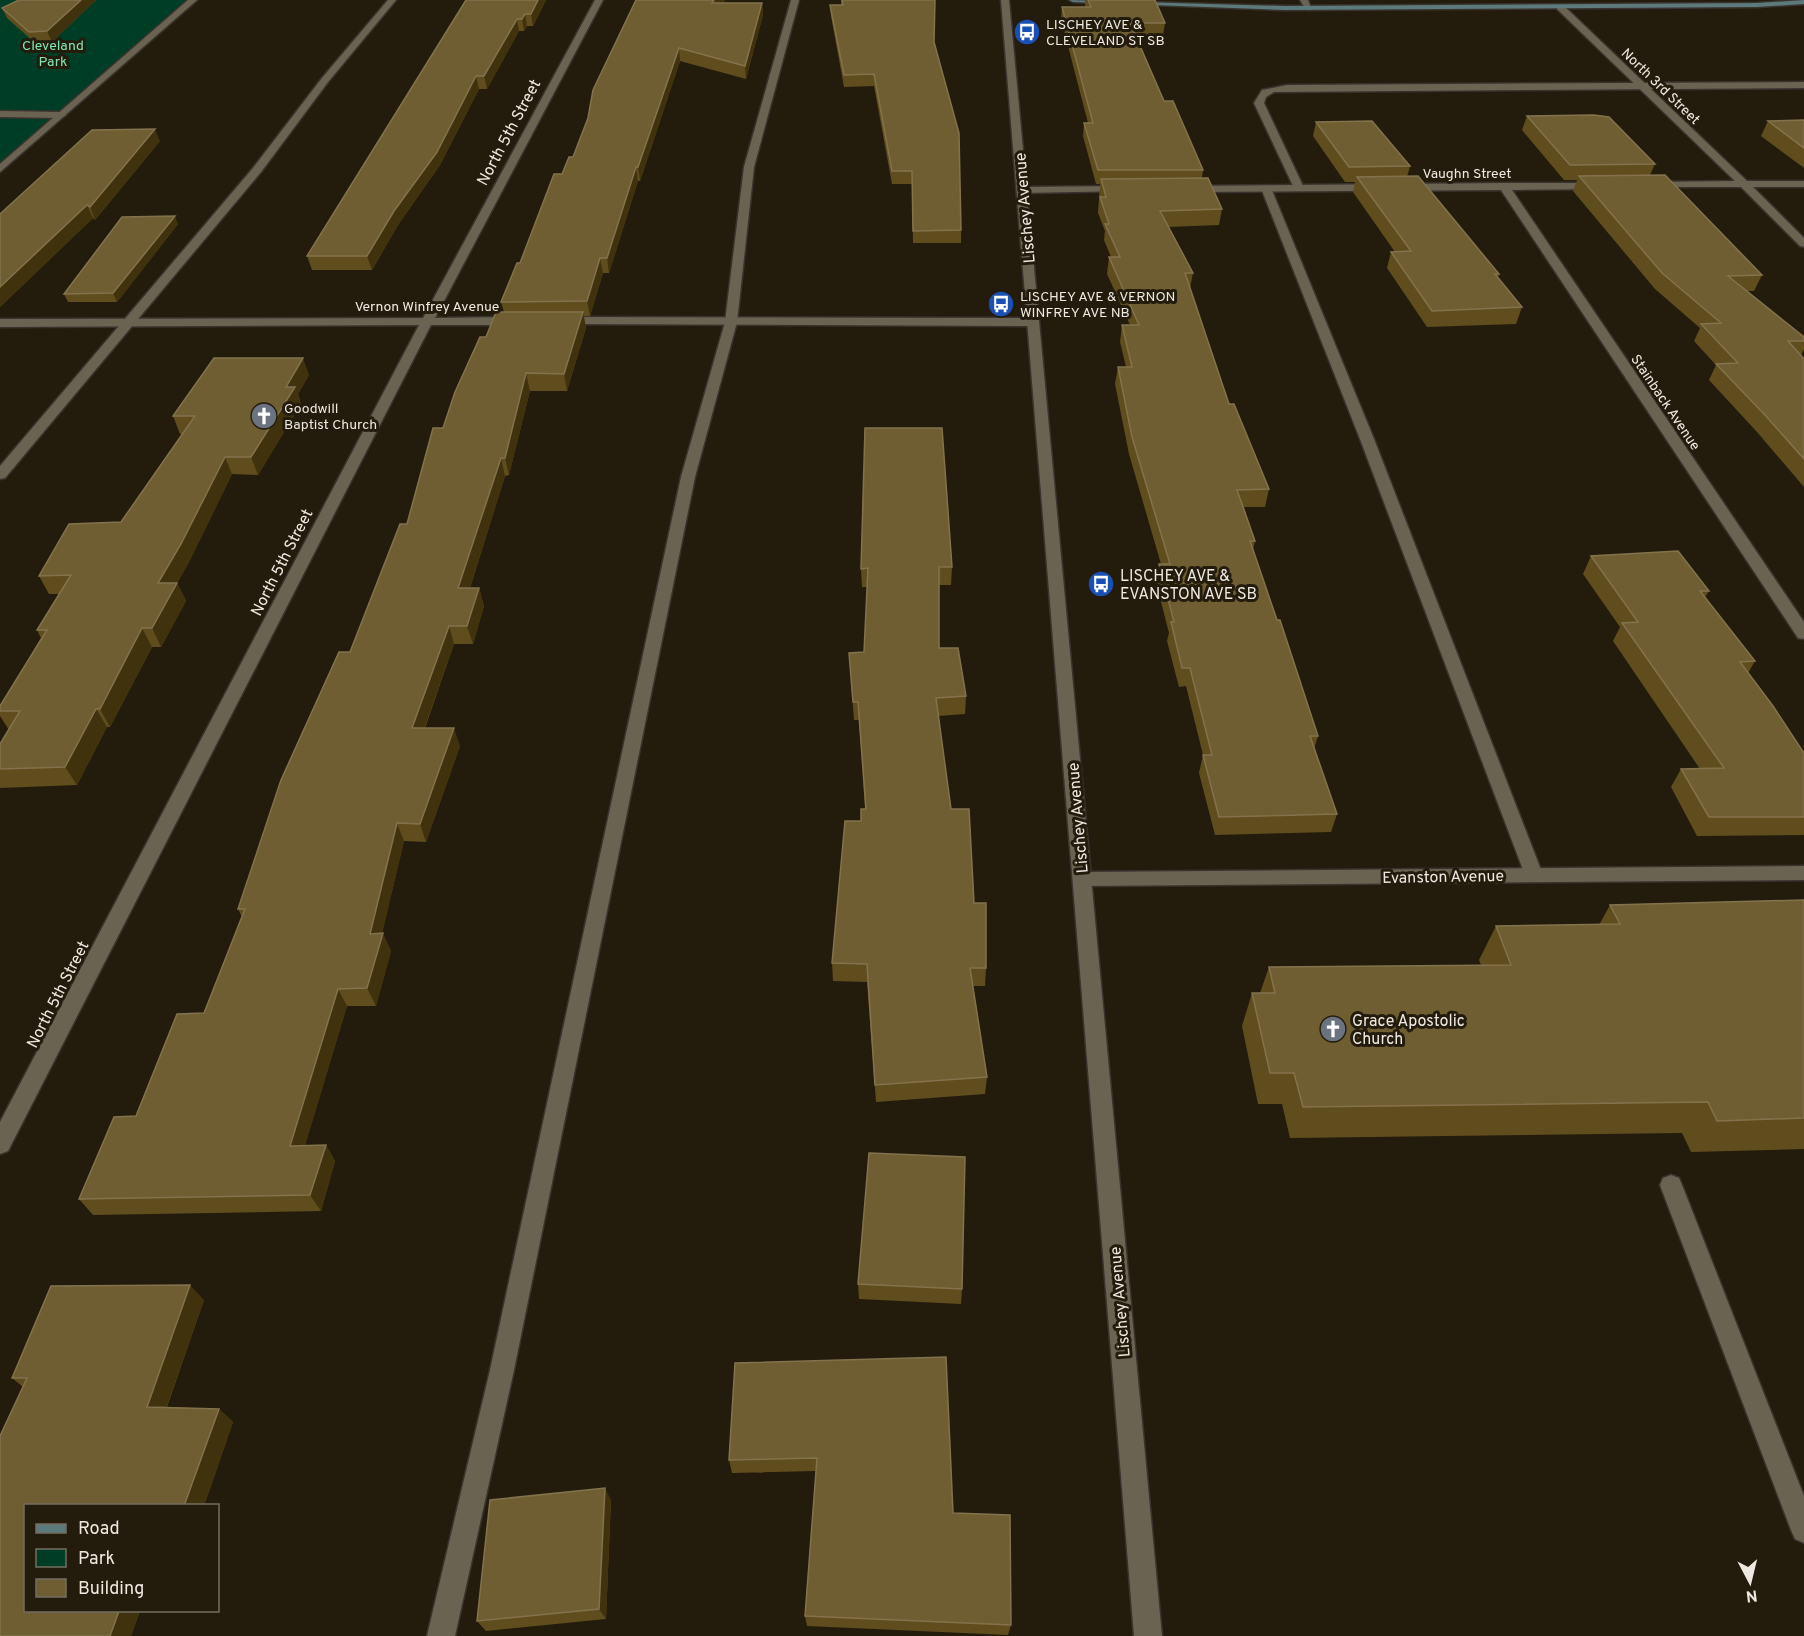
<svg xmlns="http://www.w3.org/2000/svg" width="1804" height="1636" font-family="Overpass,sans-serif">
  <rect width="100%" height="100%" fill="#231c0d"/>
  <!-- green -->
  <polygon fill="#003d26" points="0,0 193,0 0,169"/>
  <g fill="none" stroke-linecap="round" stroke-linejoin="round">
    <defs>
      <g id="service">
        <polygon points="388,0 396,0 328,82 261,172 5,478 0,479 0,466 253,168 322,78"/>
        <polygon points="791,0 799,0 754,167 737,322 695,477 514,1370 455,1636 427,1636 490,1370 681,477 725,322 744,167"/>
        <polygon points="1300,0 1308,0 1312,10 1306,10"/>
        <polygon points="1804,82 1804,88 1274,92 1266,97 1264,103 1304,188 1299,191 1294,188 1254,103 1262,90 1287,85"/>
        <polygon points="0,111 61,112 66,115 61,118 0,117"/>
        <polygon points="1740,182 1748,182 1804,238 1804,247 1800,246 1740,186"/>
        <polygon points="1266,185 1271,188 1374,439 1543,875 1541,880 1534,882 1527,880 1525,875 1360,439 1261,188"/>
        <polygon points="1671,1175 1679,1178 1682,1185 1804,1496 1804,1543 1795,1539 1791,1530 1660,1185 1663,1178"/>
      </g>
      <g id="minor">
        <polygon points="188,0 197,0 0,172 0,164"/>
        <polygon points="595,0 603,0 435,318 515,317 521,321 515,325 431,325 8,1151 0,1154 0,1122 419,325 0,327 0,319 423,318"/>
        <polygon points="1557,5 1563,5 1747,181 1804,181 1804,187 1646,187 1646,183 1650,182 1735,181 1557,9"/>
        <polygon points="1504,183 1598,183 1603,186 1598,189 1512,190 1804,622 1804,639 1798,638 1501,190 1188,192 1183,189 1188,186"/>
        <polygon points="1124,186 1128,187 1128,191 1023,193 1018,190 1023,187"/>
        <polygon points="561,317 1033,318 1039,322 1033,326 557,324 557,318"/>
        <polygon points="1804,866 1804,880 1082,886 1075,884 1073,879 1075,874 1082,872"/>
      </g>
      <polygon id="tertiary" points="1001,0 1009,0 1162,1636 1134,1636"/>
      <polygon id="secondary" points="1069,0 1284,6 1757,3 1804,0 1804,4 1757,7 1284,10 1073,2"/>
    </defs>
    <!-- service casing -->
    <use href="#service" stroke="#39332d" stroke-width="3"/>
    <!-- minor casing -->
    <use href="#minor" stroke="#39332d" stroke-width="3"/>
    <!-- tertiary casing -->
    <use href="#tertiary" stroke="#39332d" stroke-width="3"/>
    <!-- secondary casing -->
    <use href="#secondary" stroke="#39332d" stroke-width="3"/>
    <!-- service -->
    <use href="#service" fill="#6b6352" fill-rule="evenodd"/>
    <!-- minor -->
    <use href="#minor" fill="#6b6352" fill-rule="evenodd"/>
    <!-- tertiary -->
    <use href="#tertiary" fill="#6b6352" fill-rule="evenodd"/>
    <!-- secondary -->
    <use href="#secondary" fill="#5c797b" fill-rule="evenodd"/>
  </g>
  <!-- wall -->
  <g fill="#604d1d">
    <polygon points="19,0 96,0 52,42 34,42 7,18 2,8"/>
    <polygon points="466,0 546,0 533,26 527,26 524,31 519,31 487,89 479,89 440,165 398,225 372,270 312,270 307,256"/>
    <polygon points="636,0 725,0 723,3 762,3 763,15 746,79 680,61 640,181 638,181 609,273 603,273 590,316 584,316 586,328 567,391 530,391 509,475 505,476 470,588 479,588 484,606 473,644 454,644 425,728 460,746 426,842 404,841 382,933 391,951 376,1006 347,1006 305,1145 326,1145 335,1161 321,1211 93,1215 79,1199 136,1116 204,1013 242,917 238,909 350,652 407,524 443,428 504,312 501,302 562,174 573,157"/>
    <polygon points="841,0 935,0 934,42 961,230 961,243 913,243 912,184 892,184 874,86 844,87 831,16 830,5 841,5"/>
    <polygon points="1085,0 1155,0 1165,23 1163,35 1136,35 1164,101 1203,170 1202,178 1222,209 1219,225 1168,227 1193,273 1190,288 1229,404 1269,489 1265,507 1244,507 1255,541 1253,550 1318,736 1314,749 1337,814 1331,832 1215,835 1199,773 1203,755 1186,686 1179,687 1167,641 1169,633 1156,582 1159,564 1161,564 1129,454 1115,384 1118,367 1126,367 1120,342 1122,325 1130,325 1107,274 1109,257 1111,257 1104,240 1105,231 1098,213 1100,184 1096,184 1083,136 1084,123 1088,123 1061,19 1062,7 1085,7"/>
    <polygon points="1527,116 1655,164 1650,175 1762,275 1754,291 1747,291 1804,337 1804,349 1801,356 1804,359 1804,487 1757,432 1709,380 1716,365 1694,341 1700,328 1655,289 1573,191 1577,180 1564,180 1522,130"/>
    <polygon points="1804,120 1804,168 1761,136 1768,121"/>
    <polygon points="1316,122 1410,166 1407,177 1499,274 1498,277 1522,307 1516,324 1427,327 1387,268 1391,252 1395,252 1353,192 1355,182 1345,182 1313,136"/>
    <polygon points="160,141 95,220 93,218 0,307 0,214"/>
    <polygon points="178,224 117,302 68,302 64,294"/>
    <polygon points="309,375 298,394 301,404 258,475 232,474 189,562 177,583 186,601 161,647 152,647 110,727 107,727 77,785 0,788 0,744 9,730 0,716 0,706 41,638 37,630 60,594 49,594 39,576 121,522 183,434 180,434 173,416"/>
    <polygon points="1591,556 1709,591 1705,597 1755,661 1748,673 1804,753 1804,835 1697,836 1671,787 1681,769 1700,769 1613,641 1620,627 1583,574"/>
    <polygon points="952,567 951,585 939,585 939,648 966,696 965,714 938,716 951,809 974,903 986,968 985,986 973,986 987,1077 985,1094 876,1102 867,982 833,981 832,963 861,821 865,809 859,720 854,720 849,653 864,652 867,587 862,587 861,569"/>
    <polygon points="1804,900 1804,1149 1691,1152 1682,1133 1290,1138 1282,1104 1258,1104 1242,1026 1252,993 1260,993 1269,967 1481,965 1479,960 1496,926 1599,925 1610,905"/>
    <polygon points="858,1284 962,1289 961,1304 859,1299"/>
    <polygon points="204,1300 167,1407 219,1409 233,1422 204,1506 26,1506 140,1611 131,1636 0,1636 23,1387 12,1378"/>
    <polygon points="735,1363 953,1513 1011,1625 1008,1635 807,1626 805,1616 816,1471 732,1473 729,1460"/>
    <polygon points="611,1500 606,1619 486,1631 477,1621"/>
  </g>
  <!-- shaded-wall -->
  <g fill="#41320e">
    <polygon points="81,0 96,0 52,42 47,31"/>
    <polygon points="538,0 546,0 533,26 531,14"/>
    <polygon points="714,0 725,0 713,15 712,3"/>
    <polygon points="762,3 763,15 746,79 745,66"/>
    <polygon points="525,14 527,26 524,31 522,19"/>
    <polygon points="517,19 519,31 487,89 484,76"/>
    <polygon points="679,48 680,61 640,181 638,167"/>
    <polygon points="476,76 479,89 440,165 398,225 372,270 367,256"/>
    <polygon points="155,129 160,141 95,220 90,207"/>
    <polygon points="636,167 638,181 609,273 607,258"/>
    <polygon points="87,205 93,218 0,307 0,287"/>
    <polygon points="175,216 178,224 117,302 113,293"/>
    <polygon points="600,258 603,273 590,316 587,301"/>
    <polygon points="583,312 586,328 567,391 564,374"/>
    <polygon points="303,358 309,375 298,394 301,404 258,475 251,457 286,387"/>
    <polygon points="526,373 530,391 509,475 505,458"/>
    <polygon points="225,457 232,474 189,562 177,583 186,601 161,647 152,628 158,583"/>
    <polygon points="501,458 505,476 464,606 458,588"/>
    <polygon points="479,588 484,606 473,644 467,626"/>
    <polygon points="449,626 454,644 418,746 412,728"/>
    <polygon points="142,628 152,647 110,727 100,709"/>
    <polygon points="96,709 107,727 77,785 65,767"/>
    <polygon points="454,728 460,746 426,842 420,824"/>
    <polygon points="397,823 404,841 378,951 370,934"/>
    <polygon points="383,933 391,951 376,1006 367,988"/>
    <polygon points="338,989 347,1006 300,1162 290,1146"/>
    <polygon points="326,1145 335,1161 321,1211 310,1195"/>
    <polygon points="190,1285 204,1300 162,1420 147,1407"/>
    <polygon points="219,1409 233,1422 204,1506 184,1506"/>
    <polygon points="605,1488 611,1500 606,1619 599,1609"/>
    <polygon points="119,1611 140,1611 131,1636 110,1636"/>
  </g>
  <!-- building -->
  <g fill="#6f5e32" stroke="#83734d" stroke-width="1.5">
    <polygon points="19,0 81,0 47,31 29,32 2,8"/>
    <polygon points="466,0 538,0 531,14 525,14 522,19 517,19 484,76 476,76 437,152 394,211 367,256 307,256"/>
    <polygon points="636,0 714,0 712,3 762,3 745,66 679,48 638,167 636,167 607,258 600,258 587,301 501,302 517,263 520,263 554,174 562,174 569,157 573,157 588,118 593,90"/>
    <polygon points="842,0 935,0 934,42 959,133 961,230 913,231 912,171 892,171 874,74 844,75 830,5 843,5"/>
    <polygon points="1088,0 1155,0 1165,23 1130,23 1164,101 1173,101 1203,170 1098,170 1084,123 1093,123 1062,7 1091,7"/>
    <polygon points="1594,115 1609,117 1655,164 1570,165 1527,116"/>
    <polygon points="1804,120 1804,148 1768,121"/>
    <polygon points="1372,121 1410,166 1349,167 1316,122"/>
    <polygon points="155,129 90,207 87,205 0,287 0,214 92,130"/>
    <polygon points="1665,175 1762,275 1728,276 1804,337 1804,341 1788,341 1804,359 1804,459 1765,415 1716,364 1738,363 1701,324 1721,323 1662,273 1579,176"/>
    <polygon points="1418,176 1499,274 1495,274 1522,307 1432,311 1391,252 1411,251 1357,177"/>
    <polygon points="1208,178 1222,209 1160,211 1193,273 1185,273 1229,404 1234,404 1269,489 1237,490 1255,541 1250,541 1277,620 1280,620 1318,736 1310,736 1337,814 1219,817 1203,755 1212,755 1190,668 1182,668 1171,622 1174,622 1159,564 1170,564 1132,437 1118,367 1132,367 1122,325 1139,325 1109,257 1120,257 1105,224 1109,224 1100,197 1106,197 1101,179"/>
    <polygon points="175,216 113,293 64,294 122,217"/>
    <polygon points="496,312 583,312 564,374 526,373 505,458 501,458 458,588 479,588 467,626 449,626 412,728 454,728 420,824 397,823 370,934 383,933 367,988 338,989 290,1146 326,1145 310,1195 79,1199 114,1117 136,1116 177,1014 204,1013 245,909 238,909 281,780 339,652 350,652 400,524 407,524 433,428 443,428 455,392 480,337 486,337"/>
    <polygon points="214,358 303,358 286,387 295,387 251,457 225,457 181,544 158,583 177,583 152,628 142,628 100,709 96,709 65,767 0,769 0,744 20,711 0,711 0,706 47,630 37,630 71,575 39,576 69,524 121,522 195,416 173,416"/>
    <polygon points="865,428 942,428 952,567 939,567 939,648 958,648 966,696 936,698 951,809 969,809 974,903 986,903 986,968 970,968 987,1077 875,1085 867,964 832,963 845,821 861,821 861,809 866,809 858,702 853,702 849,653 864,652 868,568 861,569"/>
    <polygon points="1678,551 1709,591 1700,591 1755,661 1740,662 1773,706 1804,753 1804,817 1709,817 1681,769 1724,768 1622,623 1638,622 1591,556"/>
    <polygon points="1804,900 1804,1118 1717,1121 1708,1102 1303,1107 1294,1073 1270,1073 1252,993 1275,993 1269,967 1511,965 1496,926 1620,924 1610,905"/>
    <polygon points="869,1153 965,1157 962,1289 858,1284"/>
    <polygon points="190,1285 147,1407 219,1409 184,1506 26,1506 26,1611 119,1611 110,1636 0,1636 0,1436 27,1378 12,1378 51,1286"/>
    <polygon points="946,1357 953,1513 1010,1515 1011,1625 805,1616 817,1458 729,1460 735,1363"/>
    <polygon points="605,1488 599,1609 477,1621 490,1500"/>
  </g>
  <!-- icons -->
  <defs>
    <symbol id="bus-disc" viewBox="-11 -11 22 22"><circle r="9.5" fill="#1a4fb4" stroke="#231c0d"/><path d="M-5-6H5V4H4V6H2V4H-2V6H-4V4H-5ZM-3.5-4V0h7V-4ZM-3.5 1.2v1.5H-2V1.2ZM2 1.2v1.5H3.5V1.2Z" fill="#fff"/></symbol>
    <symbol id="church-disc" viewBox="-11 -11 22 22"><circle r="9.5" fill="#6b7280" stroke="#231c0d"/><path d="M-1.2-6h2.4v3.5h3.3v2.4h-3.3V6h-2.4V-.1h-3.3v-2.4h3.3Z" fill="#fff"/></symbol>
  </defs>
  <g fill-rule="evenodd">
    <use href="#bus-disc" x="1012" y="17" width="30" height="30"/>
    <use href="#bus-disc" x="986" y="289" width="30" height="30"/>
    <use href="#church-disc" x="249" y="401" width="30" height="30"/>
    <use href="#bus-disc" x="1086" y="569" width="30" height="30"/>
    <use href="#church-disc" x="1318" y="1014" width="30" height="30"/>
  </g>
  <g text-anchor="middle" stroke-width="6" stroke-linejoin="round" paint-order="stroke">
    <!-- far-poi labels -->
    <g font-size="14" fill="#eee9e0" stroke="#231c0d" text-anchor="start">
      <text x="1046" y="29">LISCHEY AVE &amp;<tspan x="1046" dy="16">CLEVELAND ST SB</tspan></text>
      <text x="1020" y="301">LISCHEY AVE &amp; VERNON<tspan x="1020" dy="16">WINFREY AVE NB</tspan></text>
      <text x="284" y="413">Goodwill<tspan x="284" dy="16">Baptist Church</tspan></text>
    </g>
    <!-- far-park labels -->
    <g font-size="14" fill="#80e5b4" stroke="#231c0d">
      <text x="53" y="50">Cleveland<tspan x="53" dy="16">Park</tspan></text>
    </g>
    <!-- far-street labels -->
    <g font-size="14" fill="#eee9e0" stroke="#231c0d">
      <text transform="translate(1661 86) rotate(44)" y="5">North 3rd Street</text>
      <text x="1467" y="178">Vaughn Street</text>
      <text x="427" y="311">Vernon Winfrey Avenue</text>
      <text transform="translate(1666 402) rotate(56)" y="5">Stainback Avenue</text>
    </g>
    <!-- street labels -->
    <g font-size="16" fill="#eee9e0" stroke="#231c0d">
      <text transform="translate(508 132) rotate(-62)" y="6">North 5th Street</text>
      <text transform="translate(1024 208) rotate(-95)" y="6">Lischey Avenue</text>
      <text transform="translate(281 562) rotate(-63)" y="6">North 5th Street</text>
      <text transform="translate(1077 818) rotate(-95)" y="6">Lischey Avenue</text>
      <text transform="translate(1443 876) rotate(-1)" y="6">Evanston Avenue</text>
      <text transform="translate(57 994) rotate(-63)" y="6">North 5th Street</text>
      <text transform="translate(1119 1302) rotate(-95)" y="6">Lischey Avenue</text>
    </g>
    <!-- poi labels -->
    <g font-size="16" fill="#eee9e0" stroke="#231c0d" text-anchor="start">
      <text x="1120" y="581">LISCHEY AVE &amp;<tspan x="1120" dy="18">EVANSTON AVE SB</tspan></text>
      <text x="1352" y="1026">Grace Apostolic<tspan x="1352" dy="18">Church</tspan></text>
    </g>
  </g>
  <!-- legend -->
  <rect x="24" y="1504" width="195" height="108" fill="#231c0d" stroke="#746e61" stroke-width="1.5"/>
  <rect x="36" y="1524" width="30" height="9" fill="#5c797b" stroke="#746e61" stroke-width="1.5"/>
  <text x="78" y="1534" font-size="18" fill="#eee9e0">Road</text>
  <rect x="36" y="1549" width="30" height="18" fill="#003d26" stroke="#746e61" stroke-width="1.5"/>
  <text x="78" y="1564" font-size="18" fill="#eee9e0">Park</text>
  <rect x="36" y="1579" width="30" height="18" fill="#6f5e32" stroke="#746e61" stroke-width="1.5"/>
  <text x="78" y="1594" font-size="18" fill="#eee9e0">Building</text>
  <!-- north arrow -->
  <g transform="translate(1750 1582) rotate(173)" stroke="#231c0d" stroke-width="4.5" paint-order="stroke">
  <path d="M0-4.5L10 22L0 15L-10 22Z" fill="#eee9e0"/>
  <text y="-9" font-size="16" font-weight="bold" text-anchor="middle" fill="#eee9e0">N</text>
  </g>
</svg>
